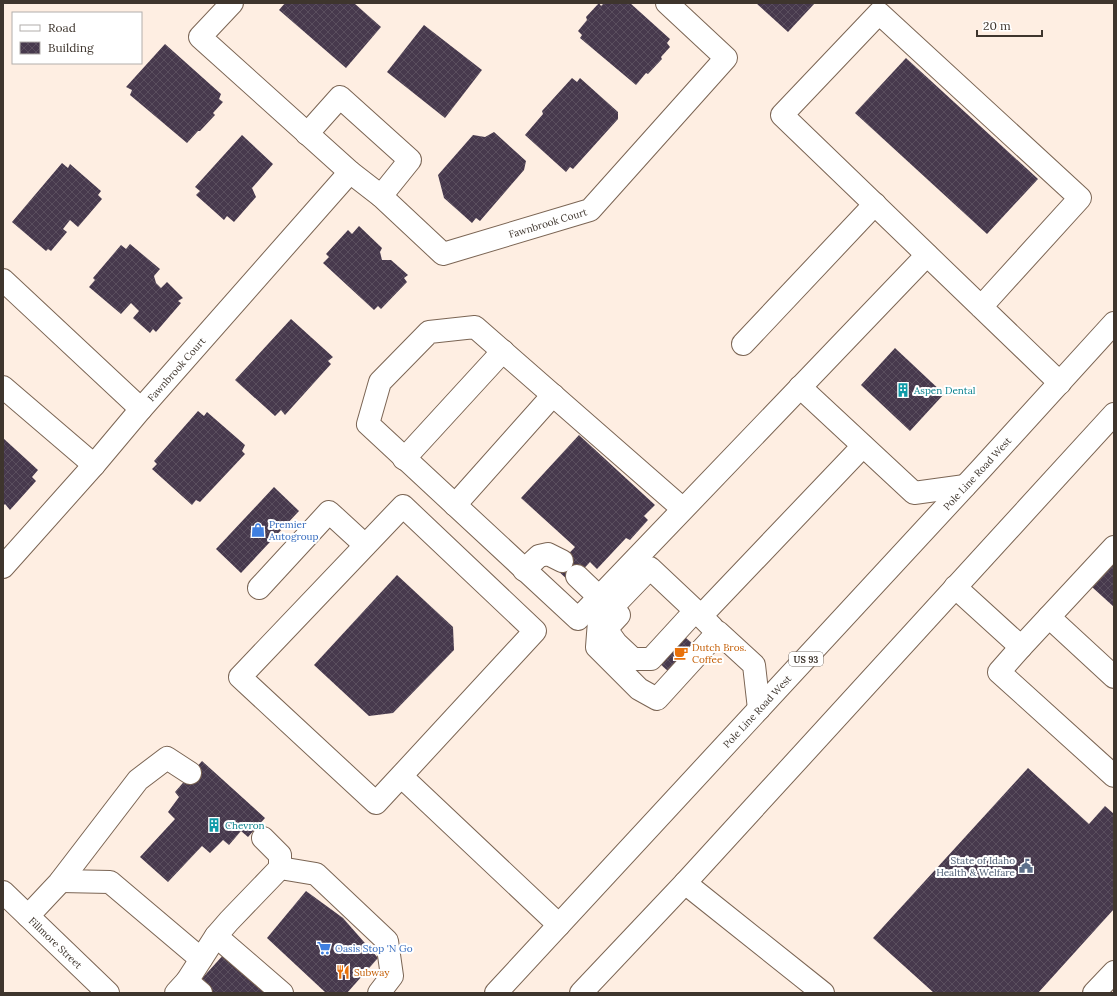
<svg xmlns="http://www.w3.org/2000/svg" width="1117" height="996" font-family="Lora,serif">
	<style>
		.building { fill: url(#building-cross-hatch) }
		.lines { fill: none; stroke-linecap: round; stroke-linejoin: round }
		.minor-casing { stroke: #7b6554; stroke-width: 24 }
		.highway-casing { stroke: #7b6554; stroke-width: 24 }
		.minor { stroke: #fff; stroke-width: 22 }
		.highway { stroke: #fff; stroke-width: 22 }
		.labels { text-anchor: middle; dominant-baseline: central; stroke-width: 4; stroke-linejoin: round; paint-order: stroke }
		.shield { fill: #fff; stroke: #78726c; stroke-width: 1 }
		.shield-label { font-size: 9px; font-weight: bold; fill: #3e352d }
		.street-label { font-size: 10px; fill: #3e352d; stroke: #fff }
		.culture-label { font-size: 10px; fill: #0d838f; stroke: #fff; text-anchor: start }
		.shop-label { font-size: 10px; fill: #366cbe; stroke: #fff; text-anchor: start }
		.food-label { font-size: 10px; fill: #c56008; stroke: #fff; text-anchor: start }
		.service-label { font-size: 10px; fill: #4e5e75; stroke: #fff; text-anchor: end }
	</style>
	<defs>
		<pattern id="building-cross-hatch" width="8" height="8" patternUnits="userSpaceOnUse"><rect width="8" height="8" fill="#47394d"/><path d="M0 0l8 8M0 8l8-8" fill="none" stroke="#5a4e5e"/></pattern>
	</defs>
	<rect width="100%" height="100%" fill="#feeee2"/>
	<g class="building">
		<path d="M285,3H354L381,27L346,68L279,10Z"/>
		<path d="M599,3L601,6L604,3H630L670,39L667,43L670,47L661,57L662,59L648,74L646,73L636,85L580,38L582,35L578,31L587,20L586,17Z"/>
		<path d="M756,3H815L788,32Z"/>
		<path d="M424,25L482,70L445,118L387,72Z"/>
		<path d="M165,44L221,94L219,99L223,102L213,113L215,115L200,131H198L187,143L130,95L132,90L126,87Z"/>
		<path d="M906,58L1038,179L987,234L855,113Z"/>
		<path d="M572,78L577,82L580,78L618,112V119L573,169L570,167L566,172L525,135L543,114L542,111Z"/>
		<path d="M494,132L526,161L524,170L480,221L476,218L472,223L444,198L438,175L473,135L485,137Z"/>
		<path d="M242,135L273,164L252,188L256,197L234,222L227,216L224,220L196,195L200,191L195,187Z"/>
		<path d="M62,163L68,168L70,164L101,191L98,195L102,199L78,227L70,220L63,229L67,232L51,251L48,249L46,251L12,222Z"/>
		<path d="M359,226L382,248L380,252L382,260H391L408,275L404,278L407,282L381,309L378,306L374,310L323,263L329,257L326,254L348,230L352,234Z"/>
		<path d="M130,244L160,269L154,276L156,283L161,288L167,282L183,298L178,301L181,303L156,332L153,329L150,333L133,318L139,311L131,303L121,314L89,287L95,280L93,278L121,245L126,249Z"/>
		<path d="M291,319L333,357L328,361L331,364L285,415L281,410L275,416L235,380Z"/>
		<path d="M895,348L944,394L910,431L861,385Z"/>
		<path d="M198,411L204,416L207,412L245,445L242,451L245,454L200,502L196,500L192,505L152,469L157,464L154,461Z"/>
		<path d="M579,435L655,505L644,516L648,520L630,540L626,538L597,569L590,562L571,583L555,568L575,547L521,498Z"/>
		<path d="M3,438L38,470L32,477L36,481L10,510L5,504L3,506Z"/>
		<path d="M274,487L299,511L241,573L216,549Z"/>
		<path d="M1114,563V607L1092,587Z"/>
		<path d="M397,575L453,627L454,650L393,713L369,716L314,665Z"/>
		<path d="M679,632L699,649L670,673L658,662Z"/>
		<path d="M202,761L265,818L248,837L241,831L229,845L223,840L210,853L202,846L168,882L140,857L175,819L168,812L179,797L175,792Z"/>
		<path d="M1028,768L1089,824L1105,806L1114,814V909L1038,993H934L873,938Z"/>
		<path d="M306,891L343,918L378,958L347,993H326L267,938Z"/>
		<path d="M225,953L269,993H206L197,984Z"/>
	</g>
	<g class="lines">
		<defs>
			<g id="minor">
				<path id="s1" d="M232,3L200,37L350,172L381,196L443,254L590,210L726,58L667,3"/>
				<path d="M307,134L340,97L410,160L381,196"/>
				<path d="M3,280L141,409"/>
				<path d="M981,307L1080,198L879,13L782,115C875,204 967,294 1060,383"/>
				<path d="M743,344L875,204"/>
				<path d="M3,387L94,465"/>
				<path d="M800,387L914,493L965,486"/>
				<path d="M404,459L503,351"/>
				<path d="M455,505L553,395"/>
				<path d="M683,509L475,327L429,332L380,382L368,424L578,619L927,255"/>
				<path id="s2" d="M3,567L94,465L141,409L350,172"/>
				<path d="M524,570L539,556L548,554L562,561"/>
				<path d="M577,576L599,597"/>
				<path d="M955,587L1021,647L1114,547"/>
				<path d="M259,588L329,512L365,545"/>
				<path d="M619,615L606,629L616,643L633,659H651L695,611"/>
				<path d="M701,616L650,568L599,621L597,647L639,689L657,699L718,632L754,665L759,709"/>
				<path d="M1049,617L1114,677"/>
				<path d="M712,627L701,616L863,446"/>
				<path d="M1021,647L999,672L1114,776"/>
				<path d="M401,776L376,803L240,677L403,506L535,631L401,776L559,925"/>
				<path d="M263,838L280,855V868"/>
				<path d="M61,881L110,882L201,959"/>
				<path d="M685,883L823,993"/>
				<path id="s3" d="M3,892L108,993"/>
				<path d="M28,916L59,883L138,780L167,758L190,773"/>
				<path d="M216,936L282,993"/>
				<path d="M187,981L216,936L229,921L280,868L316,874L387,941L392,976L379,993"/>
				<path d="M176,993L187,981L201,993"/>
				<path d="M1094,993L1114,972"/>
			</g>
			<g id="highway">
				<path id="s4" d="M496,993L981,469L1114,323"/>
				<path d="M581,993L685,883L1114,414"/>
			</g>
		</defs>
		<use href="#minor" class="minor-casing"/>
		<use href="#highway" class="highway-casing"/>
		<use href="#minor" class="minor"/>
		<use href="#highway" class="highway"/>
	</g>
	<defs>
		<symbol id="building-bare" viewBox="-9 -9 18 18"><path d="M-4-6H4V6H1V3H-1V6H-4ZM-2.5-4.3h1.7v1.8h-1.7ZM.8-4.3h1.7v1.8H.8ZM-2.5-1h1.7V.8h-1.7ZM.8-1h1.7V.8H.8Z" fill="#0f9aa8" stroke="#fff" stroke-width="2.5" paint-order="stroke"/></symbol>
		<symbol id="shop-bare" viewBox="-9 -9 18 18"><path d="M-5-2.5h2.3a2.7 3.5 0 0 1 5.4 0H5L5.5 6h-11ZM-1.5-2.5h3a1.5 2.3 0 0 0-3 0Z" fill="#3f7fe0" stroke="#fff" stroke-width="2.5" paint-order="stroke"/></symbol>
		<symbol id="cafe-bare" viewBox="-9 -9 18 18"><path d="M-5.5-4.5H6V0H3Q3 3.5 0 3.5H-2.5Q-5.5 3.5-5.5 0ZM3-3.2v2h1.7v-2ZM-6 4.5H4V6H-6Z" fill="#e8710a" stroke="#fff" stroke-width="2.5" paint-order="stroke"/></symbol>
		<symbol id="civic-bare" viewBox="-9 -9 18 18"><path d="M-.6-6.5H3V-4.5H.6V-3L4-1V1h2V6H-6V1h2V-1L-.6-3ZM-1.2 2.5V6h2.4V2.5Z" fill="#5c6f8a" stroke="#fff" stroke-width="2.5" paint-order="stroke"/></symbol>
		<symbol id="supermarket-bare" viewBox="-9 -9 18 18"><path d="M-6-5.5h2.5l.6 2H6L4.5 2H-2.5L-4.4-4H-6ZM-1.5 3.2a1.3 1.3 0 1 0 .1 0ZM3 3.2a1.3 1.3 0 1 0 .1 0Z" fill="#3f7fe0" stroke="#fff" stroke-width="2.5" paint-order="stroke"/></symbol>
		<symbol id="restaurant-bare" viewBox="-9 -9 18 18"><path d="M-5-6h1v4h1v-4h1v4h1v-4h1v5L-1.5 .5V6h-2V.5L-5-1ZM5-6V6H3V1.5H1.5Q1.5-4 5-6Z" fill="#e8710a" stroke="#fff" stroke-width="2.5" paint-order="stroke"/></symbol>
	</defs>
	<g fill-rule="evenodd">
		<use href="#building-bare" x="893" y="380" width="20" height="20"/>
		<use href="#shop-bare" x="248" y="520" width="20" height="20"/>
		<use href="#cafe-bare" x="671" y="643" width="20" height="20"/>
		<use href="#building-bare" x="204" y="815" width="20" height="20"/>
		<use href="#civic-bare" x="1016" y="856" width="20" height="20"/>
		<use href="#supermarket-bare" x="314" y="938" width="20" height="20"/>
		<use href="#restaurant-bare" x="333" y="962" width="20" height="20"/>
	</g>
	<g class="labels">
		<rect class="shield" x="789" y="652" width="34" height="14" rx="3"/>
		<g class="shield-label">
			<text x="806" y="659">US 93</text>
		</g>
		<g class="street-label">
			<text stroke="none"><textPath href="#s1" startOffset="482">Fawnbrook Court</textPath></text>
			<text stroke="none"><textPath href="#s2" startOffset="263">Fawnbrook Court</textPath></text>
			<text stroke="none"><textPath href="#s4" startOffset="708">Pole Line Road West</textPath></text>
			<text stroke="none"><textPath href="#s4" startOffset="384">Pole Line Road West</textPath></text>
			<text stroke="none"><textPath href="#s3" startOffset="73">Fillmore Street</textPath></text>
		</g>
		<g class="culture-label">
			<text x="914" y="390">Aspen Dental</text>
			<text x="225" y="825">Chevron</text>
		</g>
		<g class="shop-label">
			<text x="269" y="524">Premier<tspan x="269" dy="12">Autogroup</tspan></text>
			<text x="335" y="948">Oasis Stop 'N Go</text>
		</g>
		<g class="food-label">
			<text x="692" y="647">Dutch Bros.<tspan x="692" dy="12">Coffee</tspan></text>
			<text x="354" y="972">Subway</text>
		</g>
		<g class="service-label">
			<text x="1015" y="860">State of Idaho<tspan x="1015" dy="12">Health &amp; Welfare</tspan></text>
		</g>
	</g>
	<rect width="1117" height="996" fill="none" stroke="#3e352d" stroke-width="8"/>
	<rect x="12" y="12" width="130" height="52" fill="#ffffff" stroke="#b2aeab"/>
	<rect x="20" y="25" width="20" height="6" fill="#ffffff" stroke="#b2aeab"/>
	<text x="48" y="32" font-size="12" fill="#3e352d">Road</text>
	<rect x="20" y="42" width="20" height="12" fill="url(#building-cross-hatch)" stroke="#b2aeab"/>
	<text x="48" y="52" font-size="12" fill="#3e352d">Building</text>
	<path d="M977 30v6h65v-6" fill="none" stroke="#3e352d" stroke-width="2"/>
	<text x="983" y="30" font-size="12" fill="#3e352d" stroke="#ffffff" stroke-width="3" paint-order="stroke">20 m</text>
</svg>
